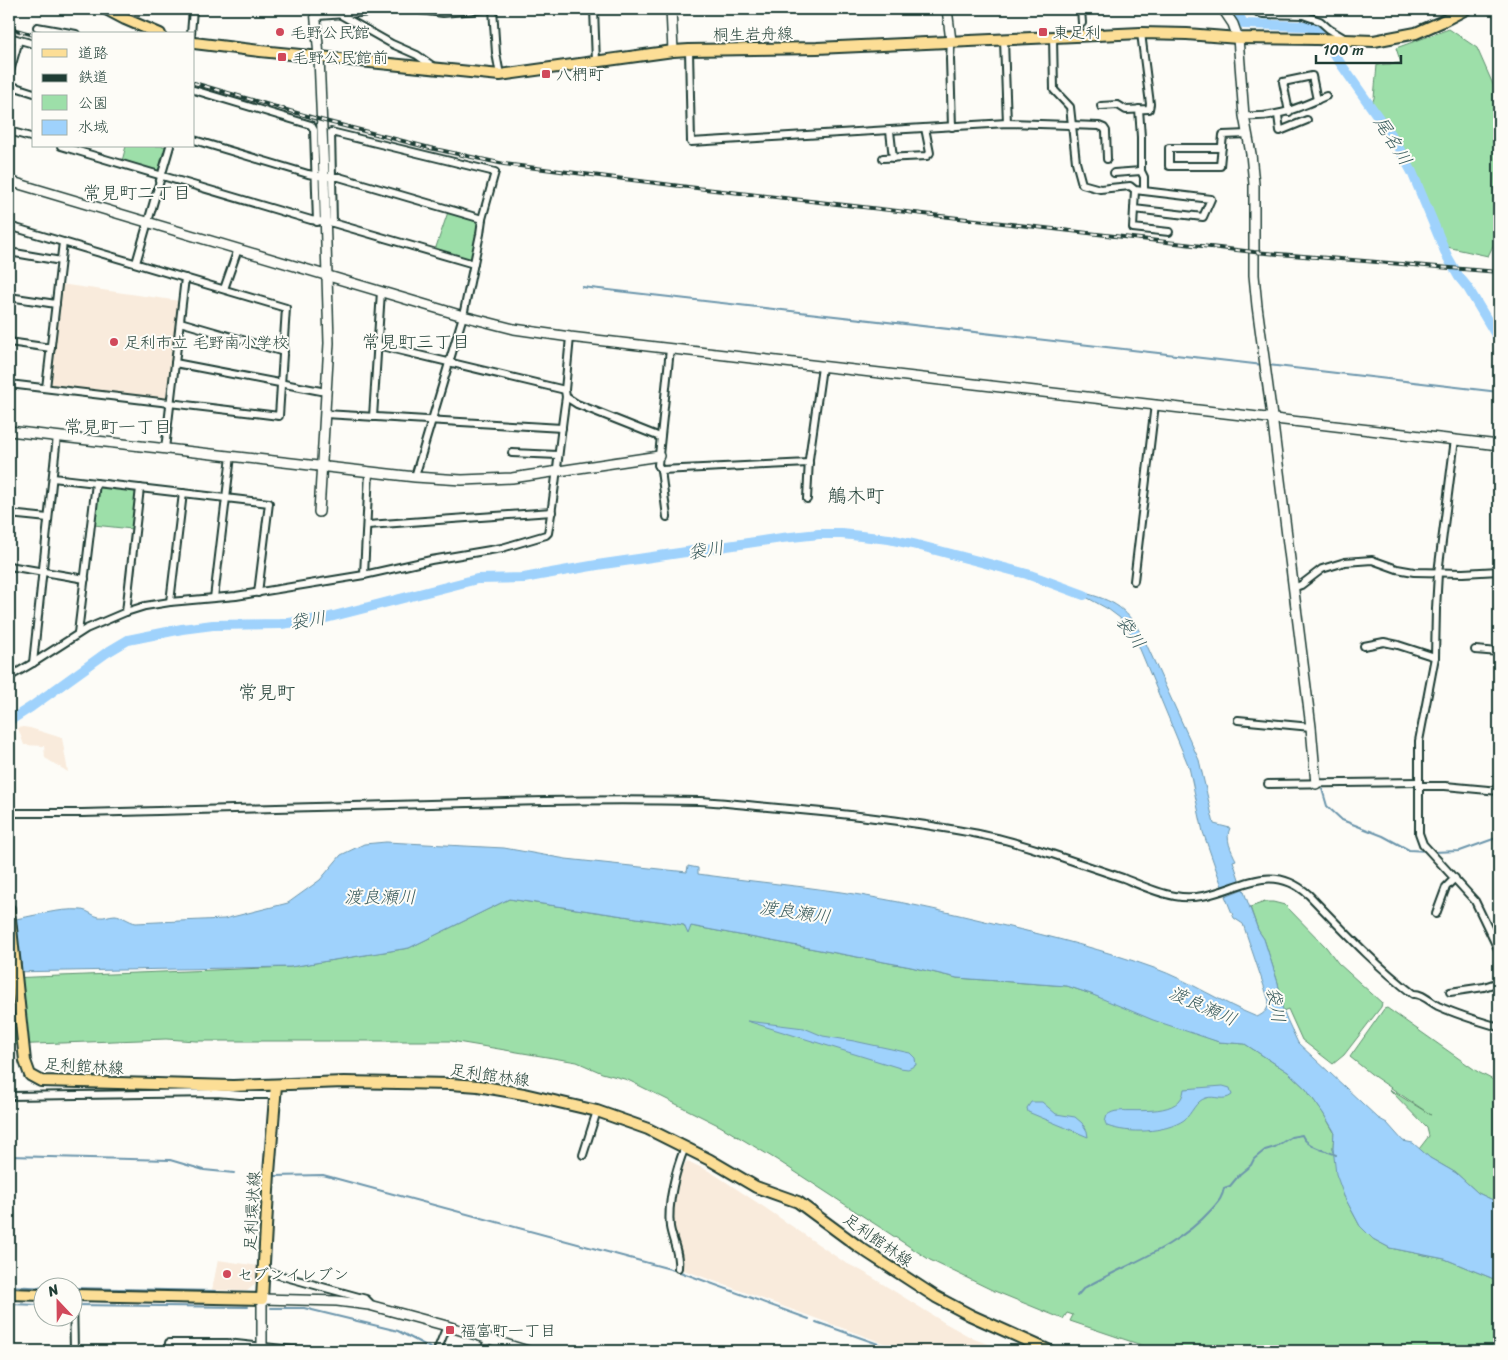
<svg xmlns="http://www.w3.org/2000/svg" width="1508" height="1360" font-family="Sriracha,'Klee One',sans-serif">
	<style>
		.built { fill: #f9ebdc }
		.green { fill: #9ddfa9; stroke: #5e8e6e }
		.water { fill: #9fd2fc; stroke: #6c96ac }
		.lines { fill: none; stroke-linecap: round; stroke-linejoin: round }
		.stream { stroke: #6c96ac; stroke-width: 2 }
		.river { stroke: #9fd2fc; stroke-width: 10 }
		.street-casing { stroke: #1f3d34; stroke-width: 10 }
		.secondary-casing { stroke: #1f3d34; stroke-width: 12 }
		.primary-casing { stroke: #1f3d34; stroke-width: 14 }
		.street { stroke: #fdfcf7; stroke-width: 6 }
		.secondary { stroke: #fdfcf7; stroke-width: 9 }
		.primary { stroke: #fcde96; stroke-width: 10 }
		.rail-casing { stroke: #1f3d34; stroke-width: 4 }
		.rail { stroke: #fdfcf7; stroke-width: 2; stroke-dasharray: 5.5; stroke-linecap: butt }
		.poi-dot { fill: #d1495b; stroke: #fdfcf7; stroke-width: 2 }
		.labels { text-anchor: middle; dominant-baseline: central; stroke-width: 4; stroke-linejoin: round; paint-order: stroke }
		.poi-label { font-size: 16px; fill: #1f3d34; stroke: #fdfcf7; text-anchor: start }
		.street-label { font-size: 16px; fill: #1f3d34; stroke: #fdfcf7 }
		.water-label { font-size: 18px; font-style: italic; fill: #395b5c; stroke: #fdfcf7 }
		.neighbourhood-label { font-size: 18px; fill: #1f3d34; stroke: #fdfcf7 }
		.quarter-label { font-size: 19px; fill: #1f3d34; stroke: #fdfcf7 }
	</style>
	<rect width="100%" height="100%" fill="#fdfcf7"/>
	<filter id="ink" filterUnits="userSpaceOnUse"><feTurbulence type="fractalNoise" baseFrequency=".02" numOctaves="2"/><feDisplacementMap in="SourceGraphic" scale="10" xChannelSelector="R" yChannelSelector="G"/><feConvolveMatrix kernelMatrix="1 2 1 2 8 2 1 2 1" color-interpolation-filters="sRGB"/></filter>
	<g filter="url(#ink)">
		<g class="built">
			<path d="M60,284L180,301L168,398L165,400L51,386L48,383Z"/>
			<path d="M23,727L30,728L62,738L68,772L45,758L44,746L24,745L18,728Z"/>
			<path d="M687,1161L711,1172L764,1207L844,1262L862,1271L945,1323L974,1339L1006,1351H905L681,1269L682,1258L674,1227V1212L679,1173Z"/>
			<path d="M218,1260L259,1266L258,1282L247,1291L212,1290Z"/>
		</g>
		<g class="green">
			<path d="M1449,29L1477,48L1499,98V119L1494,132L1499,137V234L1488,256L1447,247L1408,158L1372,104L1374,98L1377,65L1401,63L1396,48Z"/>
			<path d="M126,146H168L161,170L157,172L122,161Z"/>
			<path d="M448,212L478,221L480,225L473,258L470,260L435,250Z"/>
			<path d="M102,486L132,489L136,493L132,529L94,525L98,489Z"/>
			<path d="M509,899L684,925L688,933L691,926L911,967L957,978L1067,986L1091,994L1219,1042L1245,1044L1288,1072L1306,1089L1323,1113L1334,1132L1333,1148L1344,1196L1360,1226L1373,1239L1390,1248L1445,1259L1499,1281V1351H1159L1070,1321L1073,1315L1067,1313L1063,1319L992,1290L930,1260L777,1160L720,1126L628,1080L602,1073L577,1062L451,1041H196L166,1039L9,1045V978L290,967L409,948Z"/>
			<path d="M1265,902H1273L1285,905L1326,947L1338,963L1382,1003L1381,1007L1344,1055L1333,1064L1302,1040L1288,1009L1283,1011L1278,983L1264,939L1258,930L1250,907Z"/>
			<path d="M1387,1008L1478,1072L1499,1083V1203L1478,1193L1456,1173L1430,1158L1419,1149L1429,1136L1427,1128L1389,1089L1431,1115L1375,1077L1350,1057L1384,1009Z"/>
		</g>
		<g class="water">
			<path d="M1073,590C1112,600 1124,603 1144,639L1199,760L1214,824L1230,828C1225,839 1231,850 1236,860L1233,861L1242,888L1225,895L1203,832L1189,767L1137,642L1120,618L1108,609Z"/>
			<path d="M386,842L504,848L566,859L687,872L688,866L698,868V874C746,881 794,885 841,892C895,900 948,912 1001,925C1053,937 1104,950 1154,968C1190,981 1222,1003 1257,1017C1265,1013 1268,1010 1269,1001L1243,924L1234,918L1225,896L1243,889L1258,930L1264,939L1278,983L1283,1011L1298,1043L1378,1118L1387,1123L1403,1141L1413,1143L1430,1158L1456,1173L1478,1193L1499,1203V1281L1445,1259L1390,1248L1373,1239L1360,1226L1344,1196L1336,1174L1333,1148L1334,1131L1323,1113L1306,1089L1288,1072L1245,1044L1219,1042L1153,1020L1091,994L1067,986L957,978L911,967L691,926L688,934L684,925L509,899L409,948L290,967L9,972V920C32,917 57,908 82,910C89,911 93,916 99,917C105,918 109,915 115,915C121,915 129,922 136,923L224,919L288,903L320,880L341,855L364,844Z"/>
			<path d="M747,1021L804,1028L823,1036L854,1041L910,1053L915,1058L916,1065L908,1069L900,1068Z"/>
			<path d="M1223,1086L1230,1088L1232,1095C1223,1102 1215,1095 1206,1098C1195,1101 1192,1114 1184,1120C1165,1133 1128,1134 1107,1126L1105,1122L1107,1115C1110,1113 1114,1111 1118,1111C1137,1109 1182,1117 1184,1089Z"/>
			<path d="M1031,1102H1042L1056,1114L1075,1117L1082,1123L1087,1131L1088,1137L1028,1112L1027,1108Z"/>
		</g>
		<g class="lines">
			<g class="stream">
				<path d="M1301,20V26"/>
				<path d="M582,287L1263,365"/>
				<path d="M1268,365L1499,392"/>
				<path d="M1322,789L1327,806L1342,820L1383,836L1409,850L1428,851"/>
				<path d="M1432,852L1460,851L1499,837"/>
				<path d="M9,1156L170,1160L204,1170L234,1173"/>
				<path d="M275,1176L323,1175L674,1270"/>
				<path d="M680,1272L809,1319"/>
				<path d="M9,1286L49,1288"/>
				<path d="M72,1288L215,1291"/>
				<path d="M1077,1296L1084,1288C1127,1264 1177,1248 1211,1210C1218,1202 1222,1199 1224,1188L1230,1186L1240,1174L1251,1165L1254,1159L1260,1154L1265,1150L1275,1147L1291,1137L1302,1135C1306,1147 1326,1150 1336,1155"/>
				<path d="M9,1304L42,1305"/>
				<path d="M75,1305L248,1307"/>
				<path d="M271,1308H304L398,1331L436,1351"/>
				<path d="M816,1322L898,1351"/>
			</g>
			<g class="river">
				<path d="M1234,9L1244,24L1307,26L1317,30L1395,141L1412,172L1447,256L1459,277L1468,288L1499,340"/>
				<path d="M9,721L31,707L106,653L128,640L182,629L213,625L281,624L326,618L477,579L524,578L540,575L597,565L782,538L819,534H842L889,539L917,545L1027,574L1084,595"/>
			</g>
			<defs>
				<g id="street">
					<path d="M411,9L443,13L487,9"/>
					<path d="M493,9L496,53L500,75"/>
					<path d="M594,9L596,62"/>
					<path d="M1081,9L1082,23"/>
					<path d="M1254,9L1259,13L1263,14L1303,15L1320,21L1329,29L1344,38"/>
					<path d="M339,14L392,44L417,55L434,67"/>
					<path d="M316,16C345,14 375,12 404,9"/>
					<path d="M37,27L76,34"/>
					<path d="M191,34L193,9"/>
					<path d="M9,37L34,44"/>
					<path d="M1053,37L1054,90L1070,107L1076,162L1082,184L1100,189L1130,186L1135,190L1211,199L1203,217L1134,209L1135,190"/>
					<path d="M1004,40L1007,123"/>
					<path d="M951,41L950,59L952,127"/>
					<path d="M689,50L691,142L1007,123L1099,126L1104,128L1106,131L1107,159"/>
					<path d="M9,75L19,40"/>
					<path d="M9,85L34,93"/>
					<path d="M194,90L311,125L314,130L317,222"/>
					<path d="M1101,106L1118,105L1126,110L1149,109L1150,104L1141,33"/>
					<path d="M1139,109L1141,137V171L1144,177V191"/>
					<path d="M1289,112L1283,82L1312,76L1317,100"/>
					<path d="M1278,115L1280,131L1307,120"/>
					<path d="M1244,116C1278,118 1295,109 1326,96"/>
					<path d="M9,131L34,138"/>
					<path d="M890,131L893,158"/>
					<path d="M194,140L308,174L324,177H339L482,219"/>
					<path d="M61,146L311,220L333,223L474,264"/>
					<path d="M1222,148H1169V166H1220L1223,135L1248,134"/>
					<path d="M883,158L927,156L930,153L925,128"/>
					<path d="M1114,173L1141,171"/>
					<path d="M1134,209L1133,228L1169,232"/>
					<path d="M333,223L331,132L495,172L482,219L480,234L463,316L417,470L415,477"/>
					<path d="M9,226L286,308L279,416L9,384"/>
					<path d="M9,252L61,261"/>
					<path d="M136,263L170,146"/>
					<path d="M224,289L238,249"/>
					<path d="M9,297L56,304"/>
					<path d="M180,322L284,352"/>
					<path d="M9,342L51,348"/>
					<path d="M377,345L565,390"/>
					<path d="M175,363L326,392"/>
					<path d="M46,388L63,242"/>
					<path d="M566,397L577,404L660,437"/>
					<path d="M325,414L562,428"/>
					<path d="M373,417L381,291"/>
					<path d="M1455,439L1438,573L1436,609L1435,657L1419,741V833L1423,844L1475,901L1499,951"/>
					<path d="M165,449L185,278"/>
					<path d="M512,453L558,455"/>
					<path d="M661,470L809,463"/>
					<path d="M53,478L269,503L258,593"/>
					<path d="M807,499L809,459L822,367"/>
					<path d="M9,514L48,518"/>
					<path d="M667,517L661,470L658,465L670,349"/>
					<path d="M368,525L552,512"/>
					<path d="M9,566L85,579"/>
					<path d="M364,575L369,472"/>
					<path d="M1134,581L1155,404"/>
					<path d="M1293,588L1301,585L1322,569L1345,562L1372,560L1397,569L1414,572L1463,573L1499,571"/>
					<path d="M214,598L231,456"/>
					<path d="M170,602L183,493"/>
					<path d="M126,612L140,488"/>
					<path d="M78,633L96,483"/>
					<path d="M1364,646L1384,642L1398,645L1435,657"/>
					<path d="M1475,650L1499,652"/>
					<path d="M33,663L57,436"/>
					<path d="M9,677L33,663L86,629L126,612L145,606L170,602L236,596L364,575L431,560L502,548L546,535L548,533C556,488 559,442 566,397L565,390L570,337"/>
					<path d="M1238,720L1311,727"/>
					<path d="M1268,784L1419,782"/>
					<path d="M1419,786H1445L1499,791"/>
					<path d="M9,813H82L545,801C596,800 647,800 699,801C718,802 738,804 757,806C802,810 846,814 891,820C924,825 958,829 992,837C1012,841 1032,848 1052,854C1076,862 1100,870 1123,878C1140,885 1157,893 1175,896C1226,906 1262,853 1309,895C1342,929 1375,965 1413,994C1422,993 1430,1002 1438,1006C1458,1015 1478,1021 1499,1027"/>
					<path d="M1436,914L1446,887L1455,878"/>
					<path d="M1450,992L1484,987L1499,982"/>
					<path d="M9,1096L216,1093L240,1095H275"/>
					<path d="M583,1155L597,1111"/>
					<path d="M678,1268C680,1254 672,1240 670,1227C667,1203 676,1169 685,1147"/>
					<path d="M264,1271L366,1299L370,1303L369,1305"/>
					<path d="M73,1295L74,1351"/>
					<path d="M168,1351L169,1343H227L302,1351"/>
					<path d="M437,1351L447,1326"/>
					<path d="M484,1351L488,1339"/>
				</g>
				<g id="secondary">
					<path d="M315,9L319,57L324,177L329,343L319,512"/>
					<path d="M671,9L673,51"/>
					<path d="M947,9L951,41"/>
					<path d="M1223,9L1233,24L1238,38L1244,116L1251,154L1254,184V275L1257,306L1273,424L1311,727L1316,784"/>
					<path d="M9,181L463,316L514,329L570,337L1499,445"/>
					<path d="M9,431L415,477L462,480L512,478L659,456"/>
					<path d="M262,1351V1299L337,1301L369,1305L447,1326L528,1351"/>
				</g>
				<g id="primary">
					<path d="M106,9L125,19L160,34"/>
					<path d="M194,43L260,51L500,75L673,51L689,50L817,48L1141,33L1187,34L1238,38L1316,39L1374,41L1416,33L1441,22L1466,9"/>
					<path d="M9,909L25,1061L30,1075L41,1081L233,1086L344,1082L451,1084L478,1086L524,1094L597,1111L648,1129L710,1160L756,1187L798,1202L859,1247L936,1297L970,1315L1050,1351"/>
					<path d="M9,1294L42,1295"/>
					<path d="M72,1295L262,1299L269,1173L276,1085"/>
				</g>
			</defs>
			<use href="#street" class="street-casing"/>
			<use href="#secondary" class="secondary-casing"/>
			<use href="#primary" class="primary-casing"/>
			<use href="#street" class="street"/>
			<use href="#secondary" class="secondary"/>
			<use href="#primary" class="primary"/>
			<defs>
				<g id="rail">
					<path d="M9,28L34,35"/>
					<path d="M194,83L321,120L430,148L504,164L688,187L1254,252L1499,272"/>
				</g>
			</defs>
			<use href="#rail" class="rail-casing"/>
			<use href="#rail" class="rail"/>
		</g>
	</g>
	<g class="poi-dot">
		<circle cx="280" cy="32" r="5"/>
		<rect x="1038" y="27" width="10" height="10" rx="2.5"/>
		<rect x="277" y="52" width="10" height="10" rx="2.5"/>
		<rect x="541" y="69" width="10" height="10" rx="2.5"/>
		<circle cx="114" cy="342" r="5"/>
		<circle cx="227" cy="1274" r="5"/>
		<rect x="445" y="1325" width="10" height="10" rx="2.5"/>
	</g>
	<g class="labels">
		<g class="poi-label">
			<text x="290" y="32">毛野公民館</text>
			<text x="1053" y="32">東足利</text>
			<text x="292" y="57">毛野公民館前</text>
			<text x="556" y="74">八椚町</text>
			<text x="124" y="342">足利市立 毛野南小学校</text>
			<text x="237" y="1274">セブンイレブン</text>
			<text x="460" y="1330">福富町一丁目</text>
		</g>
		<g class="street-label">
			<text transform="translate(753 34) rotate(-1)">桐生岩舟線</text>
			<text transform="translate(84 1066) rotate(3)">足利館林線</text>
			<text transform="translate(490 1075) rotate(8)">足利館林線</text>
			<text transform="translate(252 1211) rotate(-87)">足利環状線</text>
			<text transform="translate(878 1240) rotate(35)">足利館林線</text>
		</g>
		<g class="water-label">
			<text transform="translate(1393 141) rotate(58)">尾名川</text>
			<text transform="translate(706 550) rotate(-9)">袋川</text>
			<text transform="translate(308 620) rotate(-8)">袋川</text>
			<text transform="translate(1131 632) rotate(55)">袋川</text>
			<text x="380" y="897">渡良瀬川</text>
			<text transform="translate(795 912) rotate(8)">渡良瀬川</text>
			<text transform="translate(1276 1005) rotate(80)">袋川</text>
			<text transform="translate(1203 1006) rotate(24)">渡良瀬川</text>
		</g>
		<g class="neighbourhood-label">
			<text x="137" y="193">常見町二丁目</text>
			<text x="416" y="342">常見町三丁目</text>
			<text x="118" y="427">常見町一丁目</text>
		</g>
		<g class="quarter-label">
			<text x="856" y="495">鵤木町</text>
			<text x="267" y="692">常見町</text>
		</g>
	</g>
	<rect width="1508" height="1360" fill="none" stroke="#fdfcf7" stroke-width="30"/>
	<rect x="15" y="15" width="1478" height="1330" fill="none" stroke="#1f3d34" stroke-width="2" filter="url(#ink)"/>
	<rect x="32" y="32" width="162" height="115" fill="#fdfcf7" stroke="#a4b0a9"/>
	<rect x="42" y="49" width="25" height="8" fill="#fcde96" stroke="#a4b0a9"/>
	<text x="78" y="58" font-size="15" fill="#1f3d34">道路</text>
	<rect x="42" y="74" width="25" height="8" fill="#1f3d34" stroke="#a4b0a9"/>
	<text x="78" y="82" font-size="15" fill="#1f3d34">鉄道</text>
	<rect x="42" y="95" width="25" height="15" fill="#9ddfa9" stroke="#a4b0a9"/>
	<text x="78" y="108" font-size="15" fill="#1f3d34">公園</text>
	<rect x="42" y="120" width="25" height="15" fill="#9fd2fc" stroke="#a4b0a9"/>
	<text x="78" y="132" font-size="15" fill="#1f3d34">水域</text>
	<g transform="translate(58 1302) rotate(338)"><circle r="24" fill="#fdfcf7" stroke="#a4b0a9"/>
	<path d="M0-4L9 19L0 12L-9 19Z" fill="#d1495b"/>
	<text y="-8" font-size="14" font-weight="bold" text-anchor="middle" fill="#1f3d34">N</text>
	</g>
	<path d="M1316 55v8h85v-8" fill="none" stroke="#1f3d34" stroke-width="2.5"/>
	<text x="1323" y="55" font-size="15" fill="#1f3d34" stroke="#fdfcf7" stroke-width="4" paint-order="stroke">100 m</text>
</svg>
